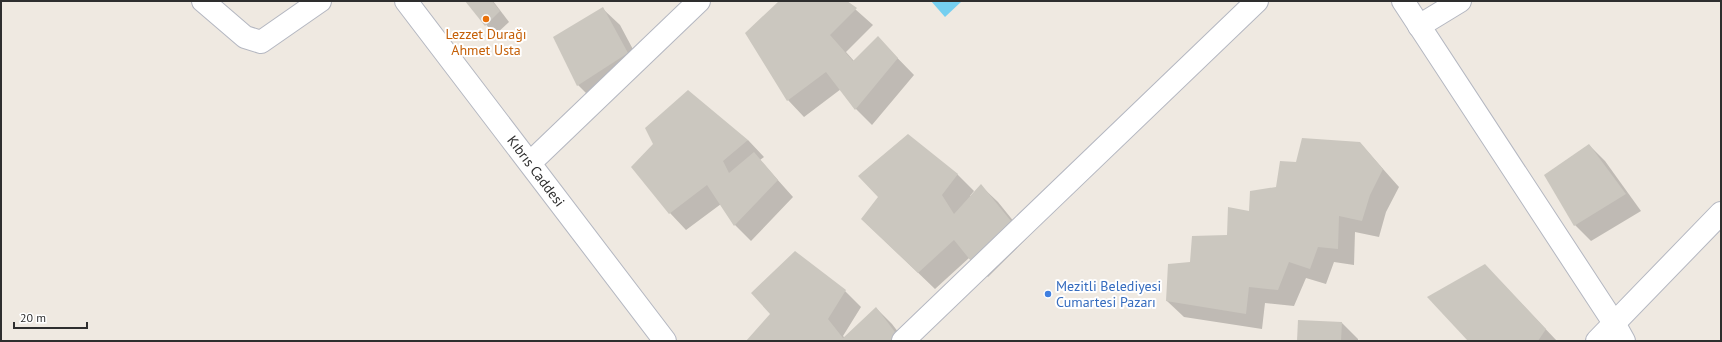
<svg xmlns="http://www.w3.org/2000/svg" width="1722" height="342" font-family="'PT Sans',sans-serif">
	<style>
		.water { fill: #75cff0 }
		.shadow { fill: #0003 }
		.building { fill: #cbc7bf }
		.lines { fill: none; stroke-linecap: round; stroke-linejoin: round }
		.minor-casing { stroke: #b4b7c1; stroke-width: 24 }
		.minor { stroke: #fff; stroke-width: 22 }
		.food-dot { fill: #e8710a; stroke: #fff; stroke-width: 1.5 }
		.shop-dot { fill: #3f7fe0; stroke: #fff; stroke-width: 1.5 }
		.labels { text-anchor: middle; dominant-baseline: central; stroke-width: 4; stroke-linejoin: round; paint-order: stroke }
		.food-label { font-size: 14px; fill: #c56008; stroke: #fff }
		.street-label { font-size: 14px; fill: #2e2e2e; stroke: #fff }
		.shop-label { font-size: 14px; fill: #366cbe; stroke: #fff; text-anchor: start }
	</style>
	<rect width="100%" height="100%" fill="#efe9e1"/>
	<path class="water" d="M931,1H962L945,17Z"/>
	<g class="shadow">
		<path d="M466,1H493L509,22L495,35Z"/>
		<path d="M781,1H846L873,25L846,52L854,61L878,38L914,75L872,125L856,109L841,89L804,117L788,100Z"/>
		<path d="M603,9L620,25L644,70L595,102L578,85L555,38Z"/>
		<path d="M748,140L764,157L760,160L793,197L751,241L735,225L721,204L686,230L670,213L632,167Z"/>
		<path d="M1360,143L1399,187L1386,212L1379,237L1355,232L1354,265L1334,262L1326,284L1306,278L1294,306L1265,303L1262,329L1184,317L1167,301L1191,263L1228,236L1250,212L1276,188L1297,163Z"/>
		<path d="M1589,145L1605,161L1641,211L1591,241L1575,225Z"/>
		<path d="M957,174L974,191L970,196L971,197L981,186L998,202L1027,238L988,277L969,258L935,289L862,219Z"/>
		<path d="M1501,282L1557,341H1469Z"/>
		<path d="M845,291L861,307L843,336L845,338L876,308L892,324L905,341H747Z"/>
		<path d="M1342,323L1358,339V341H1298Z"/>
	</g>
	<g class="building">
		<path d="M465,1H492L500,11L485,26Z"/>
		<path d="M779,1H847L857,8L830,35L853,61L878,36L898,58L855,110L826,72L787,101L745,33Z"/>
		<path d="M603,7L628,53L577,86L553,37Z"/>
		<path d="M688,90L748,140L723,161L729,173L754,152L778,180L734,226L707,185L669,214L631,167L653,144L645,128Z"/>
		<path d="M908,134L958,174L942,195L954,214L981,184L1011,221L971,261L954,240L918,273L861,219L878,197L858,176Z"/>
		<path d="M1302,138L1360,142L1383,169L1370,195L1362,221L1339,216L1338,249L1318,247L1310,269L1289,262L1278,290L1249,287L1246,314L1166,301L1168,264L1190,262L1192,236L1227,235L1228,207L1249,211L1250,191L1276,187L1280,161L1296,162Z"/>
		<path d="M1589,144L1626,194L1574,226L1544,175Z"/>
		<path d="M795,251L846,290L828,319L843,338L876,307L898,336L892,341H746L770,314L751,293Z"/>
		<path d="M1485,264L1546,329L1538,341H1468L1427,297Z"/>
		<path d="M1298,320L1342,322L1341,341H1297Z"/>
	</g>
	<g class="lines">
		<defs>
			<g id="minor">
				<path d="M203,1L245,37L261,42L320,1"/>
				<path d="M406,1L665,341"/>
				<path d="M1403,1L1614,323L1624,341"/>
				<path d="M1419,26L1460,1"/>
				<path d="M530,163L699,1"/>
				<path d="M903,341L1257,1"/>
				<path d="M1597,341L1721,213"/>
			</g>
		</defs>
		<use href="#minor" class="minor-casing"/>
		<use href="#minor" class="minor"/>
	</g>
	<circle class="food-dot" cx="486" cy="19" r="4"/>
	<circle class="shop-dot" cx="1048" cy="294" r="4"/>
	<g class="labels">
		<g class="food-label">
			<text x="486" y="34">Lezzet Durağı<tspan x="486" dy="16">Ahmet Usta</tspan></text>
		</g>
		<g class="street-label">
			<text transform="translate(536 171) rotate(53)">Kıbrıs Caddesi</text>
		</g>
		<g class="shop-label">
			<text x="1056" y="286">Mezitli Belediyesi<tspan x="1056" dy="16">Cumartesi Pazarı</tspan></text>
		</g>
	</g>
	<rect width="1722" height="342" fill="none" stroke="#2e2e2e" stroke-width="4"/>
	<path d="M14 322v6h73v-6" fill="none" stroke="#2e2e2e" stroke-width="2"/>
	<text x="20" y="322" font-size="12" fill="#2e2e2e" stroke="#ffffff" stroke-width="3" paint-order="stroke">20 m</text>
</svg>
